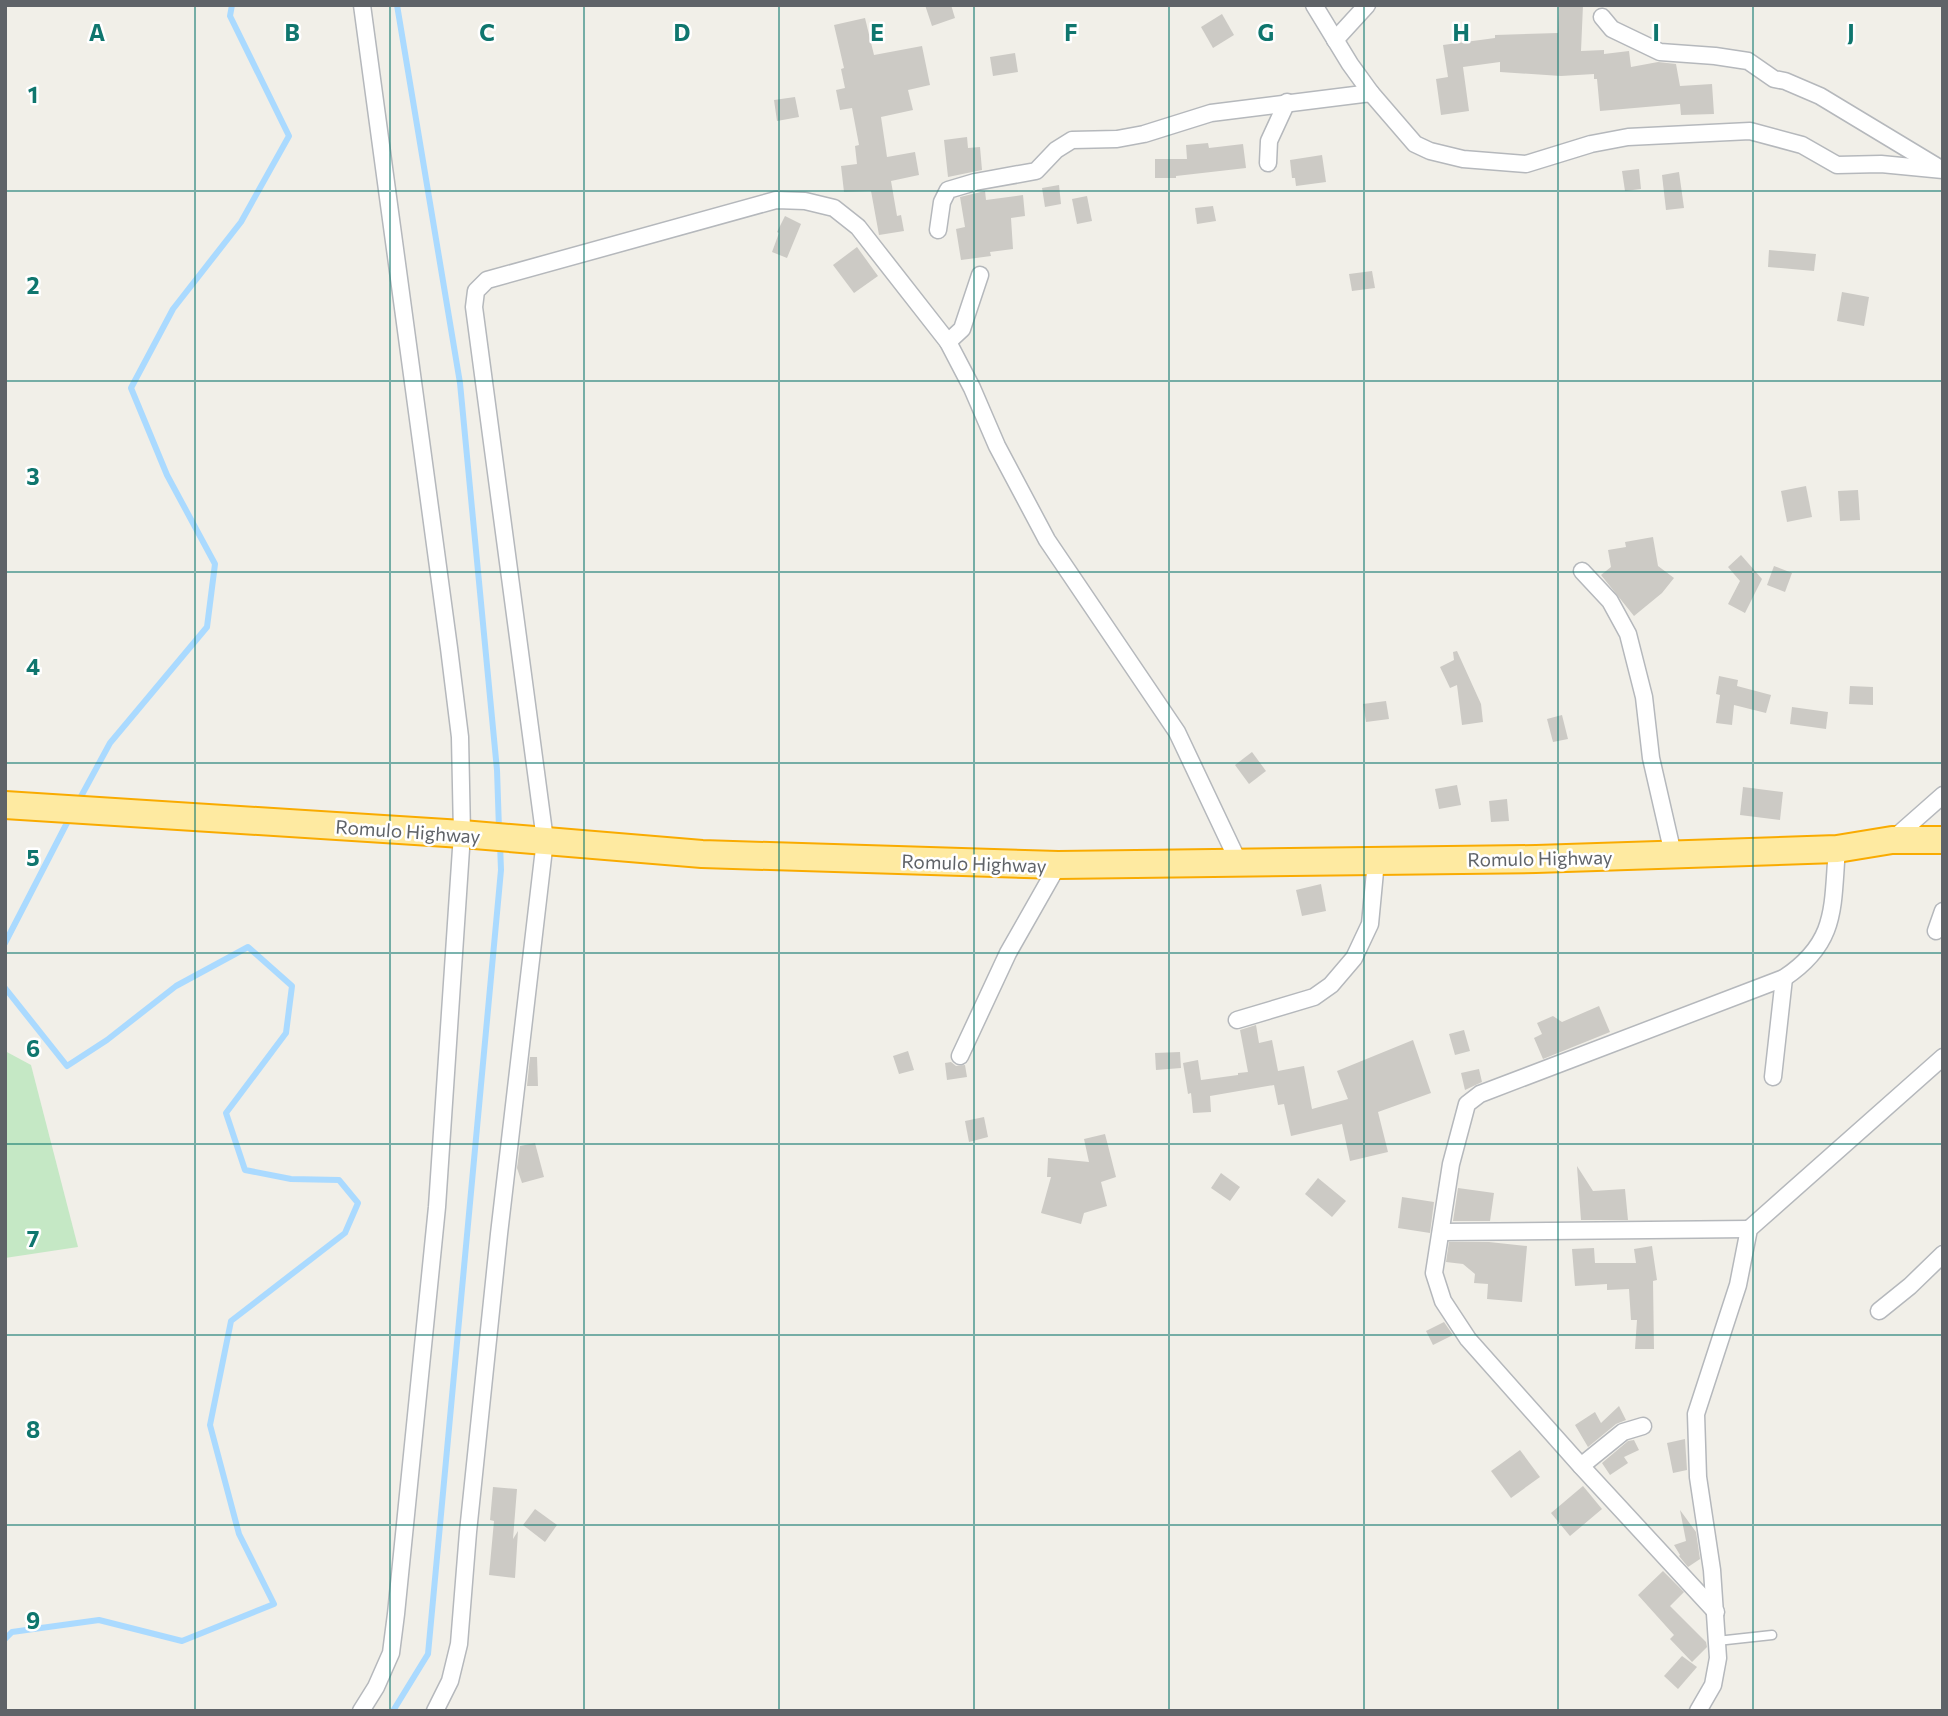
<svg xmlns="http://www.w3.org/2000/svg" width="1948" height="1716" font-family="Commissioner,sans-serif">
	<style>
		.green { fill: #c5e8c5 }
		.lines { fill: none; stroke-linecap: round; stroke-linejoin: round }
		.stream { stroke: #aadaff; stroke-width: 6 }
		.building { fill: #cccac5 }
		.service-casing { stroke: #b5b8bc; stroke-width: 11 }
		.minor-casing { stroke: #b5b8bc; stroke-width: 19 }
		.trunk-casing { stroke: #f9ab00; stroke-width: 30 }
		.service { stroke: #fff; stroke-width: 8 }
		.minor { stroke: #fff; stroke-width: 16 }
		.trunk { stroke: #feeaa1; stroke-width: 26 }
		.grid { fill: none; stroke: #0f766e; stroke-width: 2; stroke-opacity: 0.55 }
		.labels { text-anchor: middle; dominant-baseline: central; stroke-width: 5; stroke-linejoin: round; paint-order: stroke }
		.street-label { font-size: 19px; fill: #5f6368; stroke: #fff }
		.grid-label { font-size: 23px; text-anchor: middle; font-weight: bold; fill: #0f766e; stroke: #fff; stroke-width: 5; stroke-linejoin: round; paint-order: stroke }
	</style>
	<rect width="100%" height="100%" fill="#f1efe8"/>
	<path class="green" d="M5,1051L31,1065L78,1247L5,1258Z"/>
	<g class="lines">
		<g class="stream">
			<path d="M397,5L460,383L497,770L499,829"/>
			<path d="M78,802L110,743L207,627L215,564L167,475L131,388L173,309L241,222L289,136L230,16L232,5"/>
			<path d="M5,943L70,817"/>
			<path d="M5,988L67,1066L107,1040L176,986L248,947L292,986L286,1033L226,1113L245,1170L291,1179L339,1180L358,1203L345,1233L231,1321L210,1425L239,1534L274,1604L182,1641L99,1620L12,1632L5,1639"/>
			<path d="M393,1711L428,1654L501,870L500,844"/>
		</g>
	</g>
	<g class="building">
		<path d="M925,5H951L955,18L932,26Z"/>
		<path d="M1559,5H1583L1581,51L1604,50V54L1629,51L1631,67L1658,62L1676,64L1680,86L1712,84L1714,114L1681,115L1680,104L1600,111L1597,79H1594V74L1561,76L1500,72V62L1463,67L1469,111L1441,115L1436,79L1448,77L1443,45L1495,38V35L1558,33Z"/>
		<path d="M1222,14L1234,35L1213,48L1201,27Z"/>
		<path d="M865,18L874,55L922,46L930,85L908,90L913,110L881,117L887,157L915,152L919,175L891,181L897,216L901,215L904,231L879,235L871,191L844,192L841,166L857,164L855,146L859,145L852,108L840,110L836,90L845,88L841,69L844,68L834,25Z"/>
		<path d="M1015,53L1018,72L993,76L990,57Z"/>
		<path d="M795,97L799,117L777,121L774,100Z"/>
		<path d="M967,137L968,148L980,147L982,170L948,177L944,140Z"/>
		<path d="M1208,143L1209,148L1243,144L1246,168L1176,176V178H1155V159H1187L1186,145Z"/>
		<path d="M1322,155L1326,182L1296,186L1295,178H1292L1290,160Z"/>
		<path d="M1639,169L1641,189L1625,191L1622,171Z"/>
		<path d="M1679,172L1684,208L1666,210L1662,175Z"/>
		<path d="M1059,185L1061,204L1045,207L1042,188Z"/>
		<path d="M985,191L986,200L1023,195L1025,216L1011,218L1013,249L990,252L991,256L961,260L956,229L965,227L960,197Z"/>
		<path d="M1087,196L1092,221L1077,224L1072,199Z"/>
		<path d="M1213,206L1216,221L1197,224L1195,208Z"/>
		<path d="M785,216L801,224L787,258L772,252L779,233L777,232Z"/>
		<path d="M857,247L878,276L854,293L833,265Z"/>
		<path d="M1769,250L1816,254L1814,271L1768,267Z"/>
		<path d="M1372,271L1375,288L1352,291L1349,274Z"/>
		<path d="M1842,292L1869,297L1864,326L1837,321Z"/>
		<path d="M1806,486L1812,517L1787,522L1781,491Z"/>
		<path d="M1858,490L1860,520L1840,521L1838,491Z"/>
		<path d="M1653,537L1658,566L1674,578L1662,593L1634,616L1601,575L1611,567L1608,550L1626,547L1625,542Z"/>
		<path d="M1741,555L1762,579L1745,613L1728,604L1740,581L1728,567Z"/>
		<path d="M1774,566L1792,573L1785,592L1767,585Z"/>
		<path d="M1457,651L1481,704L1483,722L1462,725L1457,685L1450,688L1440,667L1454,660L1453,652Z"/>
		<path d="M1719,676L1738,680L1737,686L1771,695L1766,713L1734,705L1732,725L1716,723L1720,695L1716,694Z"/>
		<path d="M1850,686L1873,687V705L1849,704Z"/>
		<path d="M1386,701L1389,719L1366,722L1363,704Z"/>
		<path d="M1792,707L1828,712L1826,729L1790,724Z"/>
		<path d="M1562,715L1568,739L1553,742L1547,719Z"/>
		<path d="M1252,752L1266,771L1249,784L1235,765Z"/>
		<path d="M1457,785L1461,805L1439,809L1435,789Z"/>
		<path d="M1743,787L1783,792L1780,820L1740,815Z"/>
		<path d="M1507,799L1509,821L1491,822L1489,801Z"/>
		<path d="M1321,884L1326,911L1302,916L1296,890Z"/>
		<path d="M1599,1006L1610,1032L1543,1059L1534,1038L1542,1034L1537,1023L1553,1016L1562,1022Z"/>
		<path d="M1256,1025L1259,1043L1272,1040L1278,1071L1304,1066L1312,1109L1348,1099L1337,1071L1413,1040L1431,1093L1378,1112L1388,1152L1350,1161L1342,1124L1291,1136L1284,1104L1278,1105L1274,1085L1210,1096L1211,1112L1193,1113L1191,1093L1188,1094L1183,1063L1198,1060L1201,1080L1238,1075V1073L1248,1072L1240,1030Z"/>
		<path d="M1464,1030L1470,1051L1455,1055L1449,1034Z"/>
		<path d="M908,1051L914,1070L899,1074L893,1056Z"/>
		<path d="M1180,1052L1181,1068L1156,1070L1155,1053Z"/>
		<path d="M530,1057H537L538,1086H527Z"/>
		<path d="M951,1062L956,1066L965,1065L967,1077L947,1080L945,1063Z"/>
		<path d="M1479,1069L1482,1082L1465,1090L1461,1073Z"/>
		<path d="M984,1117L988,1137L969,1142L965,1121Z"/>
		<path d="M1105,1134L1116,1177L1101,1182L1107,1206L1084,1213L1081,1224L1041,1213L1051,1177H1047L1048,1158L1089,1162L1084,1139Z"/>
		<path d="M535,1143L544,1177L522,1183L517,1168L520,1146Z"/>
		<path d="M1577,1166L1593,1191L1625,1189L1628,1220H1581Z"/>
		<path d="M1221,1173L1240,1187L1230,1201L1211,1188Z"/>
		<path d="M1318,1178L1346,1201L1332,1217L1305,1194Z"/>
		<path d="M1458,1188L1494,1193L1490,1221H1453Z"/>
		<path d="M1402,1197L1434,1202L1430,1233L1398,1228Z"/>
		<path d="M1449,1242H1489L1527,1246L1522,1302L1487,1299L1488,1284L1474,1283L1475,1274L1463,1264L1446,1262Z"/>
		<path d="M1652,1246L1657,1280L1653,1281L1654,1349H1635L1637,1320H1631L1629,1289L1607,1290V1284L1575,1286L1572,1249L1594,1248L1595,1263H1636L1634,1249Z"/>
		<path d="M1444,1322L1453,1335L1433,1345L1426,1331Z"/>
		<path d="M1619,1406L1626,1420L1616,1424L1588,1447L1575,1425L1595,1412L1601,1423Z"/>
		<path d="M1685,1439L1687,1470L1673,1473L1667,1443Z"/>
		<path d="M1634,1440L1639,1450L1624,1457L1628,1463L1610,1475L1602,1463L1628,1441Z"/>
		<path d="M1520,1450L1540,1477L1511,1498L1491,1471Z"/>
		<path d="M1583,1486L1602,1509L1570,1536L1551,1513Z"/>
		<path d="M493,1487L517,1489L513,1539L518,1531L515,1578L489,1575L494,1521L490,1520Z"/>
		<path d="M535,1509L557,1525L545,1542L523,1525Z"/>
		<path d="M1680,1510L1696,1532L1700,1559L1688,1567L1679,1556L1680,1555L1674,1545L1686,1541Z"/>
		<path d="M1663,1571L1684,1592L1670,1606L1706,1642L1707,1647L1692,1662L1670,1639L1674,1635L1638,1595Z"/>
		<path d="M1682,1656L1697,1667L1678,1689L1664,1676Z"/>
	</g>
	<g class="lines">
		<defs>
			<path id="service" d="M1717,1641L1772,1635"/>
			<g id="minor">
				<path d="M1314,5L1350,64L1371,93"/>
				<path d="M1602,17L1612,29L1660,52L1715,56L1748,61L1774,79L1785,81L1820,96L1936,166"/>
				<path d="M1335,40L1367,5"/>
				<path d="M1268,163L1269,141L1287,102"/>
				<path d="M938,230L942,202L948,190L975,182L1036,171L1056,150L1072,140L1117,139L1144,134L1211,113L1371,93L1415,144L1430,151L1463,159L1526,164L1591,144L1628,137L1750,131L1802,145L1837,165L1881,164L1943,170"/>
				<path d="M980,275L962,329L948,342L972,388L997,446L1047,540L1177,732L1239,863"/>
				<path d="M1582,571L1610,601L1628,634L1644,697L1651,758L1673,854"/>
				<path d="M1892,840L1943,795"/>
				<path d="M1936,931L1943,911"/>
				<path d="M1237,1020L1314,997L1331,985L1354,958L1370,924L1376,861"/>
				<path d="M960,1056L1008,953L1058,865"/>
				<path d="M1773,1077L1784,978"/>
				<path d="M1442,1232L1749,1229"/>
				<path d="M1879,1311L1910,1286L1943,1254"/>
				<path d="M1581,1466L1623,1432L1643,1426"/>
				<path d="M1716,1612L1581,1466L1468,1339L1443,1301L1434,1273L1451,1164L1467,1104L1480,1094L1784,978C1838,942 1832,907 1837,849"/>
				<path d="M361,1711L376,1687L391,1653L396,1614L437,1207L462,834L460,737L449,648L362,5"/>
				<path d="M435,1711L450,1681L459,1644L468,1532L499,1234L545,840L474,307L476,291L487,280L776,200L805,201L834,208L858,227L948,342"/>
				<path d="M1698,1711L1713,1685L1718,1658L1712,1570L1698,1477L1696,1414L1738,1285L1749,1229L1943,1057"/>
			</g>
			<path id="trunk" d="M5,805L462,834L702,854L1058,865L1536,859L1837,849L1892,840H1943"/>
		</defs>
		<use href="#service" class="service-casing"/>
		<use href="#minor" class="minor-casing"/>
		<use href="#trunk" class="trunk-casing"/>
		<use href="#service" class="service"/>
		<use href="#minor" class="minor"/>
		<use href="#trunk" class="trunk"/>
	</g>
	<path class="grid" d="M195,5V1711M390,5V1711M584,5V1711M779,5V1711M974,5V1711M1169,5V1711M1364,5V1711M1558,5V1711M1753,5V1711M5,191H1943M5,381H1943M5,572H1943M5,763H1943M5,953H1943M5,1144H1943M5,1335H1943M5,1525H1943"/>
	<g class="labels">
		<g class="street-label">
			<text transform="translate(408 831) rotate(4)">Romulo Highway</text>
			<text transform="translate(1540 858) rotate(-1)">Romulo Highway</text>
			<text transform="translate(974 863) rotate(2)">Romulo Highway</text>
		</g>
	</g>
	<g class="grid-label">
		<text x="97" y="41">A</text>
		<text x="292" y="41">B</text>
		<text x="487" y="41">C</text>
		<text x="682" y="41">D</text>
		<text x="877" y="41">E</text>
		<text x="1071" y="41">F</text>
		<text x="1266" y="41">G</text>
		<text x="1461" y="41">H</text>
		<text x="1656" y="41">I</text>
		<text x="1851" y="41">J</text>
		<text x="33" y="103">1</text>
		<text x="33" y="294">2</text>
		<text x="33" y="485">3</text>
		<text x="33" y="675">4</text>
		<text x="33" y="866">5</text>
		<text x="33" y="1057">6</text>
		<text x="33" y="1247">7</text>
		<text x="33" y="1438">8</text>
		<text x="33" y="1629">9</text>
	</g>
	<rect width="1948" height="1716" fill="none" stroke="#5f6368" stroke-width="14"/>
</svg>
